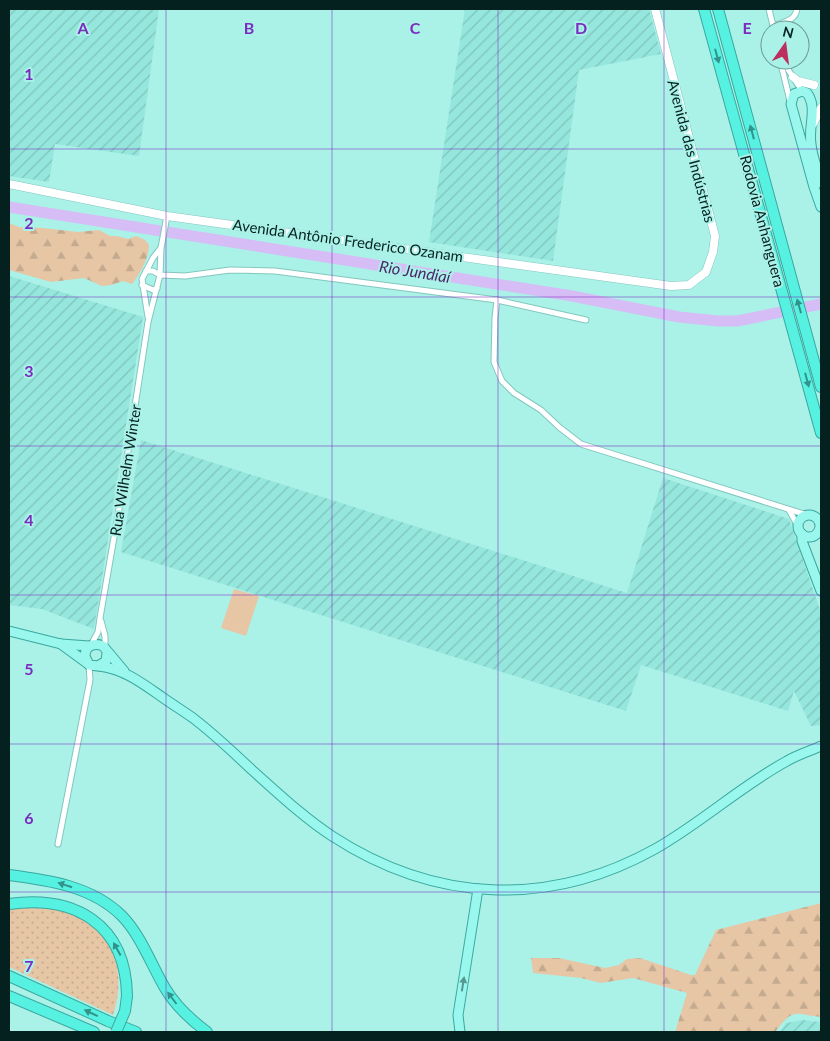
<svg xmlns="http://www.w3.org/2000/svg" width="830" height="1041" font-family="Lato,sans-serif">
	<style>
		.industrial { fill: url(#industrial-furrows) }
		.grass { fill: url(#grass-dots) }
		.forest { fill: url(#forest-firs) }
		.pitch { fill: #e7c6a6 }
		.lines { fill: none; stroke-linecap: round; stroke-linejoin: round }
		.river { stroke: #d7bdf5; stroke-width: 11 }
		.street-casing { stroke: #82c7bf; stroke-width: 7 }
		.secondary-casing { stroke: #82c7bf; stroke-width: 9 }
		.primary-casing { stroke: #3aa89e; stroke-width: 11 }
		.highway-casing { stroke: #3aa89e; stroke-width: 12 }
		.street { stroke: #fff; stroke-width: 5 }
		.secondary { stroke: #fff; stroke-width: 8 }
		.primary { stroke: #9af7ee; stroke-width: 9 }
		.highway { stroke: #57f1e2; stroke-width: 10 }
		.highway-bridge-casing { stroke: #3aa89e; stroke-width: 12; stroke-linecap: butt }
		.highway-bridge { stroke: #57f1e2; stroke-width: 10 }
		.oneway { fill: #32938a }
		.oneway2 { fill: #569791 }
		.grid { fill: none; stroke: #7b2cbf; stroke-width: 1; stroke-opacity: 0.55 }
		.labels { text-anchor: middle; dominant-baseline: central; stroke-width: 4; stroke-linejoin: round; paint-order: stroke }
		.street-label { font-size: 15px; fill: #04211f; stroke: #aaf1e8 }
		.water-label { font-size: 16px; font-style: italic; fill: #4b2869; stroke: #aaf1e8 }
		.grid-label { font-size: 16px; text-anchor: middle; font-weight: bold; fill: #7b2cbf; stroke: #aaf1e8; stroke-width: 4; stroke-linejoin: round; paint-order: stroke }
	</style>
	<defs>
		<pattern id="industrial-furrows" width="10" height="10" patternUnits="userSpaceOnUse" patternTransform="scale(1.25)"><rect width="10" height="10" fill="#95e6dc"/><path d="M-1 1l2-2M0 10L10 0M9 11l2-2" fill="none" stroke="#7fc5bc"/></pattern>
		<pattern id="grass-dots" width="8" height="8" patternUnits="userSpaceOnUse" patternTransform="scale(1.25)"><rect width="8" height="8" fill="#e7c6a6"/><path d="M2 2h.1M6 6h.1" fill="none" stroke="#c4aa8e" stroke-width="1.8" stroke-linecap="round"/></pattern>
		<pattern id="forest-firs" width="22" height="20" patternUnits="userSpaceOnUse" patternTransform="scale(1.25)"><rect width="22" height="20" fill="#e7c6a6"/><path d="M5 1l3.5 6h-7zM16 11l3.5 6h-7z" fill="#c4aa8e"/></pattern>
	</defs>
	<rect width="100%" height="100%" fill="#aaf1e8"/>
	<g class="industrial">
		<path d="M9,9H159L139,156L55,144L49,182L9,176Z"/>
		<path d="M465,9H649L661,54L579,70L553,261L429,242Z"/>
		<path d="M9,276L143,317L94,629L42,609L9,605Z"/>
		<path d="M141,440L627,593L663,478L789,519L821,613V725L811,726L794,691L788,711L641,665L626,711L121,552Z"/>
		<path d="M803,1020L819,1022L821,1025V1032H780L786,1023Z"/>
	</g>
	<path class="grass" d="M38,903C49,906 82,914 89,920C118,943 125,981 113,1015L9,967V905Z"/>
	<g class="forest">
		<path d="M9,223L19,227L43,228L78,232L99,230L110,236H117L128,239L136,236L145,240L149,245C149,258 140,274 132,284L123,281L111,285L102,286L84,278L51,282L9,270Z"/>
		<path d="M821,903V1017C794,1015 795,1006 775,1032H675L687,993L633,978L601,983L581,978L533,973L531,958H559L605,968L619,965L627,959L640,958L691,975H695L716,930Z"/>
	</g>
	<path class="pitch" d="M234,589L259,596L246,636L221,628Z"/>
	<g class="lines">
		<path class="river" d="M9,207L572,296L679,317L718,321H737L821,304"/>
		<defs>
			<g id="street">
				<path d="M769,9L774,30"/>
				<path d="M773,26C784,22 795,21 797,9"/>
				<path d="M780,60L790,101"/>
				<path d="M782,60L802,91"/>
				<path d="M146,271H153L160,275L185,276L230,270L275,271L497,300L586,320"/>
				<path d="M142,285L153,290L157,288"/>
				<path d="M497,300L495,318L494,362L502,381L514,393L541,410L559,427L581,444L807,515"/>
				<path d="M148,317L142,279L153,258L160,249"/>
				<path d="M789,510L798,526"/>
				<path d="M101,621L105,636V647"/>
				<path d="M91,645L98,632L100,618L120,503L148,322L160,275L161,248L167,216"/>
				<path d="M58,844L90,680L89,665"/>
			</g>
			<g id="secondary">
				<path d="M793,77L798,81L814,85"/>
				<path d="M813,124L821,108"/>
				<path d="M9,184L167,216L671,286L689,285L706,272L713,252L715,236L655,9"/>
			</g>
			<g id="primary">
				<path d="M821,183C818,170 812,157 811,144C808,126 818,108 807,93L802,91L794,94L791,104L814,187L821,207"/>
				<circle cx="809" cy="526" r="11"/>
				<path d="M802,534V541L821,591"/>
				<path d="M9,631L61,644L89,646"/>
				<path d="M61,644L87,663"/>
				<path d="M107,653L106,661L98,666L89,665L85,656C85,646 94,642 103,646L124,671"/>
				<path d="M99,666C124,669 142,683 162,697C172,704 183,711 193,718C214,734 233,752 252,770C278,793 303,817 332,836C435,903 549,908 655,849C701,823 741,786 787,761C797,755 810,751 821,746"/>
				<path d="M460,1032L458,1015L478,889"/>
			</g>
			<g id="highway">
				<path d="M704,9L821,433"/>
				<path d="M718,9L821,387"/>
				<path d="M9,875C48,880 92,886 122,916C140,934 152,966 165,988C175,1005 191,1020 207,1032"/>
				<path d="M9,904C75,895 126,924 127,996"/>
				<path d="M9,976L108,1021L136,1032"/>
				<path d="M9,996L94,1032"/>
			</g>
		</defs>
		<use href="#street" class="street-casing"/>
		<use href="#secondary" class="secondary-casing"/>
		<use href="#primary" class="primary-casing"/>
		<use href="#highway" class="highway-casing"/>
		<use href="#street" class="street"/>
		<use href="#secondary" class="secondary"/>
		<use href="#primary" class="primary"/>
		<use href="#highway" class="highway"/>
		<defs>
			<path id="highway-bridge" d="M116,1032L125,1011L127,996"/>
		</defs>
		<use href="#highway-bridge" class="highway-bridge-casing"/>
		<use href="#highway-bridge" class="highway-bridge"/>
	</g>
	<defs><path id="oneway-solid" d="M-6-.8H1V-3.2L6.5 0L1 3.2V.8H-6Z" transform="scale(1.25)"/></defs>
	<g class="oneway">
		<use href="#oneway-solid" transform="translate(717 56) rotate(75)"/>
		<use href="#oneway-solid" transform="translate(752 132) rotate(-105)"/>
		<use href="#oneway-solid" transform="translate(799 306) rotate(-106)"/>
		<use href="#oneway-solid" transform="translate(807 380) rotate(75)"/>
		<use href="#oneway-solid" transform="translate(65 885) rotate(-163)"/>
		<use href="#oneway-solid" transform="translate(117 949) rotate(-119)"/>
		<use href="#oneway-solid" transform="translate(172 998) rotate(-127)"/>
		<use href="#oneway-solid" transform="translate(91 1013) rotate(-155)"/>
	</g>
	<use class="oneway2" href="#oneway-solid" transform="translate(463 984) rotate(-81)"/>
	<path class="grid" d="M166,9V1032M332,9V1032M498,9V1032M664,9V1032M9,149H821M9,297H821M9,446H821M9,595H821M9,744H821M9,892H821"/>
	<g class="labels">
		<g class="street-label">
			<text transform="translate(692 151) rotate(75)">Avenida das Indústrias</text>
			<text transform="translate(763 221) rotate(75)">Rodovia Anhanguera</text>
			<text transform="translate(348 240) rotate(8)">Avenida Antônio Frederico Ozanam</text>
			<text transform="translate(125 470) rotate(-81)">Rua Wilhelm Winter</text>
		</g>
		<g class="water-label">
			<text transform="translate(415 271) rotate(9)">Rio Jundiaí</text>
		</g>
	</g>
	<g class="grid-label">
		<text x="83" y="34">A</text>
		<text x="249" y="34">B</text>
		<text x="415" y="34">C</text>
		<text x="581" y="34">D</text>
		<text x="747" y="34">E</text>
		<text x="29" y="80">1</text>
		<text x="29" y="229">2</text>
		<text x="29" y="377">3</text>
		<text x="29" y="526">4</text>
		<text x="29" y="675">5</text>
		<text x="29" y="824">6</text>
		<text x="29" y="972">7</text>
	</g>
	<rect width="830" height="1041" fill="none" stroke="#04211f" stroke-width="20"/>
	<g transform="translate(785 45) rotate(14)"><circle r="24" fill="#aaf1e8" stroke="#689e98"/>
	<path d="M0-4L9 19L0 12L-9 19Z" fill="#bd2f5e"/>
	<text y="-8" font-size="14" font-weight="bold" text-anchor="middle" fill="#04211f">N</text>
	</g>
</svg>
